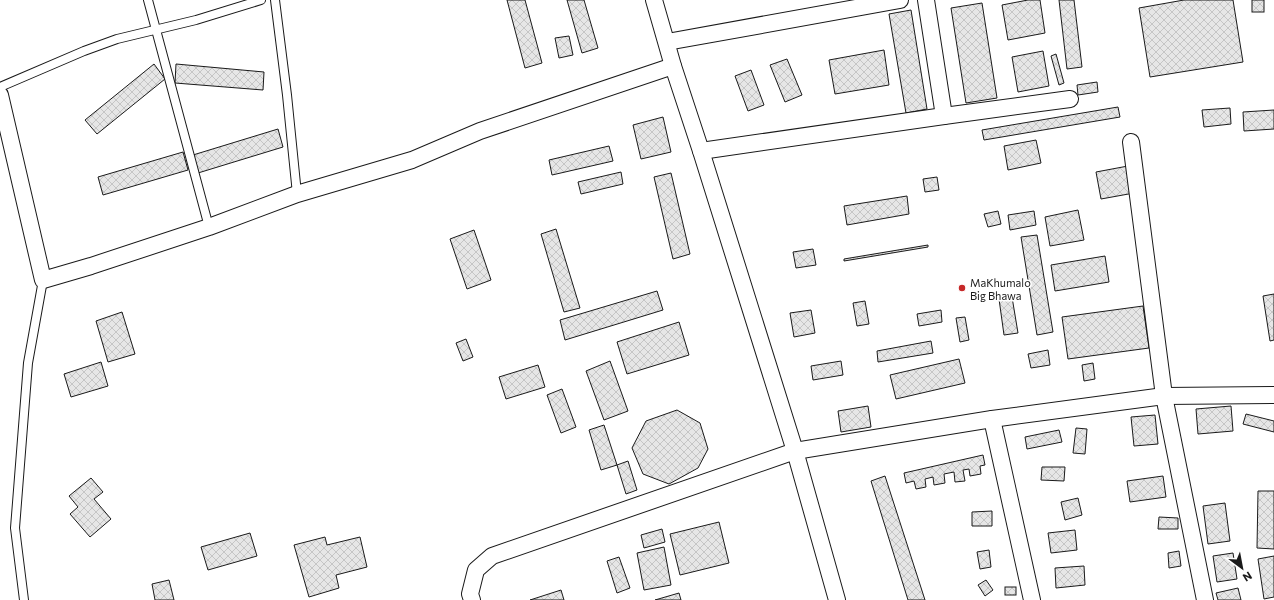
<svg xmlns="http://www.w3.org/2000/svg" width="1274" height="600" font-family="Commissioner,sans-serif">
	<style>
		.building { fill: url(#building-cross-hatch); stroke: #1a1a1a }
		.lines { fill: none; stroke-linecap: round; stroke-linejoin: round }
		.lane-casing { stroke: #1a1a1a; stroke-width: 10 }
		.street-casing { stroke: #1a1a1a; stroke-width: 18 }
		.lane { stroke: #fff; stroke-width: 8 }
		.street { stroke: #fff; stroke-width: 16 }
		.poi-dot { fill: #c62828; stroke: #fff; stroke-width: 1.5 }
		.labels { text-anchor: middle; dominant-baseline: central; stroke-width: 3; stroke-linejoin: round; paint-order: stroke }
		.poi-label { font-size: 11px; fill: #1a1a1a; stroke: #fff; text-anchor: start }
	</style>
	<defs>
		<pattern id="building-cross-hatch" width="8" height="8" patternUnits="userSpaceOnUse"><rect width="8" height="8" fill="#e6e6e6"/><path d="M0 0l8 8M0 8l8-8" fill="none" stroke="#c5c5c5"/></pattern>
	</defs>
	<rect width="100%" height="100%" fill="#fff"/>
	<g class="building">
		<path d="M507,0H525L542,63L525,68Z"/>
		<path d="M567,0H584L598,48L582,53Z"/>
		<path d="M1028,0H1040L1045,33L1008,40L1002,5Z"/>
		<path d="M1059,0H1074L1082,67L1067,69Z"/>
		<path d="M1184,0H1233L1243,62L1150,77L1139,8Z"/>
		<rect x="1252" y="0" width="12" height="12"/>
		<path d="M982,3L997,98L966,103L951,8Z"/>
		<path d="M911,10L927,109L906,113L889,14Z"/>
		<path d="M569,36L573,55L559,58L555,38Z"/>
		<path d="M884,50L889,85L835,94L829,60Z"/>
		<path d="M1043,51L1049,86L1018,92L1012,57Z"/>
		<path d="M1056,54L1064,83L1059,85L1051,56Z"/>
		<path d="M787,59L802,95L785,102L770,65Z"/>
		<path d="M154,64L165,79L97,134L85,120Z"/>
		<path d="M176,64L264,72L263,90L175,83Z"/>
		<path d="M751,70L764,105L748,111L735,76Z"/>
		<path d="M1097,82L1098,92L1078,95L1077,85Z"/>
		<path d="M1118,107L1120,117L984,140L982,130Z"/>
		<path d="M1230,108L1231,124L1204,127L1202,110Z"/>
		<path d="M1274,110V129L1244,131L1243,112Z"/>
		<path d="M663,117L671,152L641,159L633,125Z"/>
		<path d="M278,129L283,147L198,173L193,155Z"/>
		<path d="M1036,140L1041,163L1008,170L1004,146Z"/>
		<path d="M609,146L613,161L552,175L549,160Z"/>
		<path d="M183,152L188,170L103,195L98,177Z"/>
		<path d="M1128,166L1134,193L1101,199L1096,172Z"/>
		<path d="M621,172L623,184L581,194L578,182Z"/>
		<path d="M671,173L690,254L673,259L654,177Z"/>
		<path d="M937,177L939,190L925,192L923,179Z"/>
		<path d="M907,196L909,214L847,225L844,206Z"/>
		<path d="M1078,210L1084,240L1050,246L1045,217Z"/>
		<path d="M998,211L1001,224L988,227L984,214Z"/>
		<path d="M1034,211L1036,225L1010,230L1008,215Z"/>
		<path d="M556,229L580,308L564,312L541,234Z"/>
		<path d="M474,230L491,280L467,289L450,239Z"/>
		<path d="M1037,235L1053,332L1037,335L1021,237Z"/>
		<path d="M928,245V247L844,261V259Z"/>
		<path d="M813,249L816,265L796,268L793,252Z"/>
		<path d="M1105,256L1109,282L1055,291L1051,265Z"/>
		<path d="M657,291L663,310L565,340L560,320Z"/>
		<path d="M1274,294V340L1270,341L1263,296Z"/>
		<path d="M1012,297L1018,333L1004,335L999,299Z"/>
		<path d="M865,301L869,324L857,326L853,303Z"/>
		<path d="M1143,306L1149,348L1068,359L1062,317Z"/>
		<path d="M811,310L815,333L794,337L790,313Z"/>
		<path d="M941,310L942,322L919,326L917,314Z"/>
		<path d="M122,312L135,354L108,362L96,321Z"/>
		<path d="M965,317L969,340L960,342L956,318Z"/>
		<path d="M679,322L689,355L627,374L617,342Z"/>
		<path d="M466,339L473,357L463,361L456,343Z"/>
		<path d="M931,341L933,353L878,362L877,351Z"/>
		<path d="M1048,350L1050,365L1031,368L1028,354Z"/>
		<path d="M959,359L965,383L896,399L890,375Z"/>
		<path d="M610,361L628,411L604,420L586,371Z"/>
		<path d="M841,361L843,375L813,380L811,366Z"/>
		<path d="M101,362L108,386L71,397L64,374Z"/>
		<path d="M1093,363L1095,379L1084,381L1082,365Z"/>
		<path d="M538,365L545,387L506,399L499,377Z"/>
		<path d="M562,389L576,427L561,433L547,395Z"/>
		<path d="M868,406L871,427L841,432L838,411Z"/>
		<path d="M1231,406L1233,431L1198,434L1196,409Z"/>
		<path d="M677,410L700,423L708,449L698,468L669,484L643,474L632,448L646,421Z"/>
		<path d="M1246,414L1274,421V432L1243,424Z"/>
		<path d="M1155,415L1158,444L1134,446L1131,417Z"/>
		<path d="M604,425L617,465L601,470L589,430Z"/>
		<path d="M1076,428L1087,429L1085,454L1073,453Z"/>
		<path d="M1059,430L1062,442L1027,449L1025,437Z"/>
		<path d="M983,455L985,465L980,466L981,474L970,476L969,469L963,470L965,481L955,482L954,472L944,474L945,483L934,485L933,477L925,479L926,487L916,489L914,481L906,483L904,473Z"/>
		<path d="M628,461L637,490L626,494L617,465Z"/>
		<path d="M1042,467H1065L1064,481L1041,480Z"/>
		<path d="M885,476L925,600H908L871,481Z"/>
		<path d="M1163,476L1166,497L1130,502L1127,481Z"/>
		<path d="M91,478L103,492L94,499L111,519L90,537L70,514L78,507L69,496Z"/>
		<path d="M1258,491H1274V549L1257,548Z"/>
		<path d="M1078,498L1082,515L1065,520L1061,502Z"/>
		<path d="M1225,503L1230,541L1208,544L1203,506Z"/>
		<path d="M992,511V526H972V512Z"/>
		<path d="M1159,517L1178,518V529H1158Z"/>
		<path d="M719,522L729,563L680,575L670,534Z"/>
		<path d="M662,529L665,542L644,548L641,535Z"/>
		<path d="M1075,530L1077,550L1051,553L1048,533Z"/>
		<path d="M250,533L257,556L208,570L201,547Z"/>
		<path d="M325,537L327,545L360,537L367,567L336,575L339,588L309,597L294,545Z"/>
		<path d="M664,547L671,585L644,590L637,553Z"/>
		<path d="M989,550L991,567L980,569L977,552Z"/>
		<path d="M1179,551L1181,566L1169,568L1168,553Z"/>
		<path d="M1233,553L1237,579L1217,582L1213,556Z"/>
		<path d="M1274,556V597L1264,599L1258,559Z"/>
		<path d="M619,557L630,588L617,593L607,561Z"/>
		<path d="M1084,566L1085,585L1056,588L1055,568Z"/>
		<path d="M169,580L174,600H155L152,584Z"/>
		<path d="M986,580L993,590L985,596L978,585Z"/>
		<rect x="1005" y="587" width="11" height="8"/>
		<path d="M1238,588L1241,600H1218L1216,593Z"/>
		<path d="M561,590L564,600H530Z"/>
		<path d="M679,593L681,600H655Z"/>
	</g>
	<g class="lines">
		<defs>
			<g id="lane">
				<path d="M148,0L209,227"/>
				<path d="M275,0L287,95L297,194"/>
				<path d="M0,87L84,51L117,39L196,20L261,0"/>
				<path d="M24,600L15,528L28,363L43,280"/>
			</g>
			<g id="street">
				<path d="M654,0L673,66L701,151L795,451L837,600"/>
				<path d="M926,0L944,116"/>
				<path d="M667,42L900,0"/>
				<path d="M0,95L43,280L91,266L209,227L297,194L412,160L480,131L673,66"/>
				<path d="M1131,142L1164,396L1205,600"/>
				<path d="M701,151L944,116L1070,99"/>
				<path d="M992,419L1032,600"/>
				<path d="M472,600L470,594L476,570L492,556L795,451L992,419L1164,396L1274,395"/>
			</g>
		</defs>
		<use href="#lane" class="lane-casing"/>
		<use href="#street" class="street-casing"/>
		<use href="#lane" class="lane"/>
		<use href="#street" class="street"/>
	</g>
	<circle class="poi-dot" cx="962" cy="288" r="4"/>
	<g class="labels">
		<g class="poi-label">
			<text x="970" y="282">MaKhumalo<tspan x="970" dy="13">Big Bhawa</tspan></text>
		</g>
	</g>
	<g transform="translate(1242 568) rotate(148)" stroke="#ffffff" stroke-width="3" paint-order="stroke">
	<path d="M0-3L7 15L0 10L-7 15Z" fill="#1a1a1a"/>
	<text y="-6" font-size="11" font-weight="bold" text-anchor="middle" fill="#1a1a1a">N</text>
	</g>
</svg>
